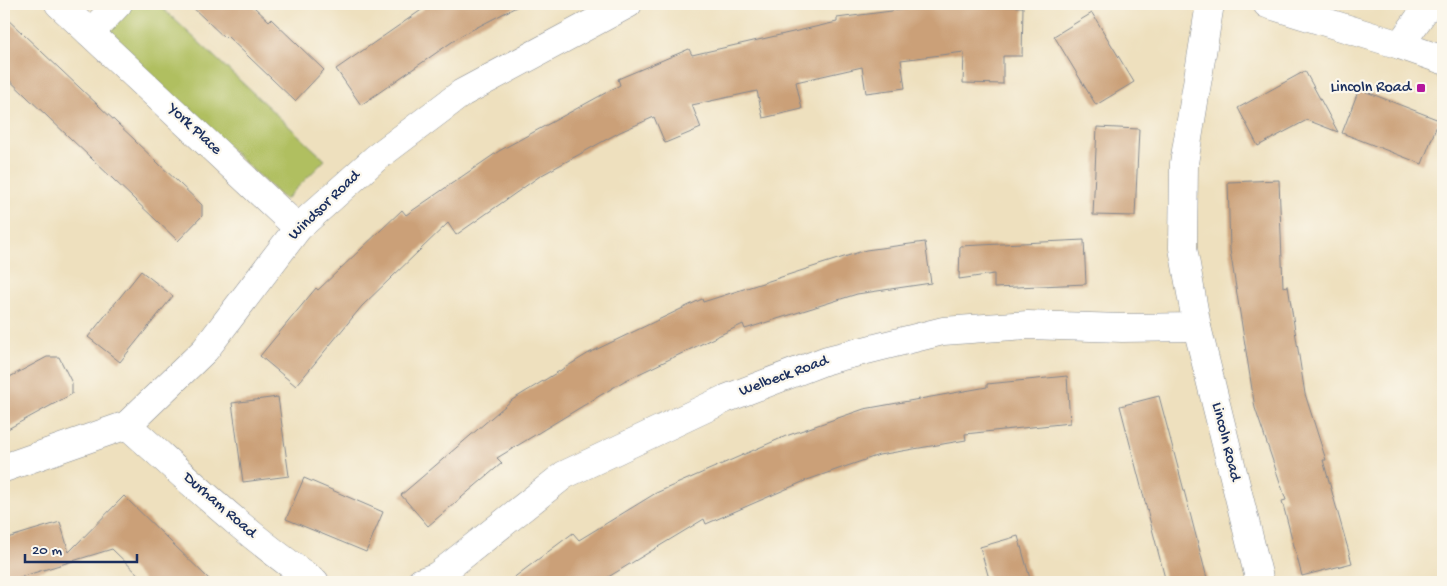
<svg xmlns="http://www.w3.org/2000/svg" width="1447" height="586" font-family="'Gochi Hand',sans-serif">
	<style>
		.green { fill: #b0bf61; stroke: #667760 }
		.building { fill: #cba078 }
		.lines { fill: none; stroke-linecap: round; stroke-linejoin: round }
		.minor-casing { stroke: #84888e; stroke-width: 29 }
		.minor { stroke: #fff; stroke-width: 28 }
		.poi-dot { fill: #b5179e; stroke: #fbf7ec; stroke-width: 2 }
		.labels { text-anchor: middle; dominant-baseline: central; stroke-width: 4.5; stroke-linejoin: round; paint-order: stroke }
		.poi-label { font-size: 16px; fill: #1b2f5e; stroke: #fbf7ec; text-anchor: end }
		.street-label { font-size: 16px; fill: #1b2f5e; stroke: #fbf7ec }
	</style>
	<rect width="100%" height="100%" fill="#fbf7ec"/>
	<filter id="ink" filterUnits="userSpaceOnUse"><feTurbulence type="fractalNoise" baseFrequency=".02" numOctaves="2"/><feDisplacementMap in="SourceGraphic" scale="10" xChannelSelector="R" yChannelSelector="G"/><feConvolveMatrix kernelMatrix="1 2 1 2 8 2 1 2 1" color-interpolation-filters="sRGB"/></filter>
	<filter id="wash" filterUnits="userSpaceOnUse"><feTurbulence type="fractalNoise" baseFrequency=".0096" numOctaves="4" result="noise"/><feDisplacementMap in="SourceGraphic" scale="20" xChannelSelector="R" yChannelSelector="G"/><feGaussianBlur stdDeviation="1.12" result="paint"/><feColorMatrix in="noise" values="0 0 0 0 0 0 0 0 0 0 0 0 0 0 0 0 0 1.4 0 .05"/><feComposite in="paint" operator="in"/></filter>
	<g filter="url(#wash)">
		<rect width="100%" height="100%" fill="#eee0be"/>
		<path class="green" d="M133,4H158L325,160L285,200L105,33Z"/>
		<g id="blocks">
			<g class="building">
				<path d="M189,4H258L254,7L269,21L271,19L324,70L295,101L227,36L225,38Z"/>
				<path d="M430,4H522L462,35L361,105L336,69Z"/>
				<path d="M938,5L1023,7L1022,56H1003V84L963,83L964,52L901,60L905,88L866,93L862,67L796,82L802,109L763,118L757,91L692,105L701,128L665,143L654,117L620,132L540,176L456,235L448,223L362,306L296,386L260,356L316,288L318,290L402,210L406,215L499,151L620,85L618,79L689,49L692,55L837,22V18Z"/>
				<path d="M1092,13L1134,82L1096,105L1054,36Z"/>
				<path d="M4,16L136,141H135L202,205V216L178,241L4,75Z"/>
				<path d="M1305,71L1338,132L1307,120L1258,146L1238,108Z"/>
				<path d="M1359,89L1439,120L1422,164L1342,133Z"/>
				<path d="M1097,127L1139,129L1135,216L1093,215Z"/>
				<path d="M1279,180L1283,287L1288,286L1305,394L1326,460H1323L1352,563L1302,576L1282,501L1286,500L1255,408L1230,250L1228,182Z"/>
				<path d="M1084,240L1086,284L994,288V274L959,279L960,246Z"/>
				<path d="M925,242L931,283L857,294L745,329L743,324L624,381L497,458L502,463L428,526L401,495L512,400L589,353L702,299L703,302L866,250Z"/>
				<path d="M141,271L173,296L120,362L88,337Z"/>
				<path d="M47,357H59L72,383V394L4,431V380Z"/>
				<path d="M1067,376L1070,423L965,434L966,440L879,455L807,480L706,524L704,519L600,582H508L573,533L579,540L656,493L786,436L864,409L987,387V384Z"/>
				<path d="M1159,396L1191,517L1208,582H1166L1120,406Z"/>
				<path d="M278,397L289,476L243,482L232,403Z"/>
				<path d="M304,478L383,512L366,552L286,519Z"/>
				<path d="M124,496L212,582H146L112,549L4,582V539L60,522L69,552Z"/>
				<path d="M1018,536L1031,582H990L980,547Z"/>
			</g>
		</g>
	</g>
	<g filter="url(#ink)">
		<use href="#blocks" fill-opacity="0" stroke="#84888e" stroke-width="1"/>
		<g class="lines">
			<defs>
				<g id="minor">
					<path d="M59,4L298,228"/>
					<path d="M1210,4L1184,163L1183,248L1197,327L1260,582"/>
					<path d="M1267,4L1400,45L1443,60"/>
					<path d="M90,33L118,4"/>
					<path d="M1400,45L1429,4"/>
					<path d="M127,425C188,479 247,536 315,582"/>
					<path d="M4,468L127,425L205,350L298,228L376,158L462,93L628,4"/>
					<path d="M421,582L437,576L564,475L725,399L827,360L943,331L1028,325L1122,328L1197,327"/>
				</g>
			</defs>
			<use href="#minor" class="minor-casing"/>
			<use href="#minor" class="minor"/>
		</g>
	</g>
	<rect class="poi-dot" x="1416" y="83" width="10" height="10" rx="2.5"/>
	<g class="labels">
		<g class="poi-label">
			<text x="1411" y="88">Lincoln Road</text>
		</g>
		<g class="street-label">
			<text transform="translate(194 130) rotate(43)">York Place</text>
			<text transform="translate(325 206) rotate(-44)">Windsor Road</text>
			<text transform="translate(784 377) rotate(-20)">Welbeck Road</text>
			<text transform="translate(1225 442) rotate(76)">Lincoln Road</text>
			<text transform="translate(219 506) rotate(41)">Durham Road</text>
		</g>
	</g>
	<rect width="1447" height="586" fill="none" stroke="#fbf7ec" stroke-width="20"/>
	<path d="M25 554v8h112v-8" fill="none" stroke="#1b2f5e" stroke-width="2.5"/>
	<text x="32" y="554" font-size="15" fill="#1b2f5e" stroke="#fbf7ec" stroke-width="4" paint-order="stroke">20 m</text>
</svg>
